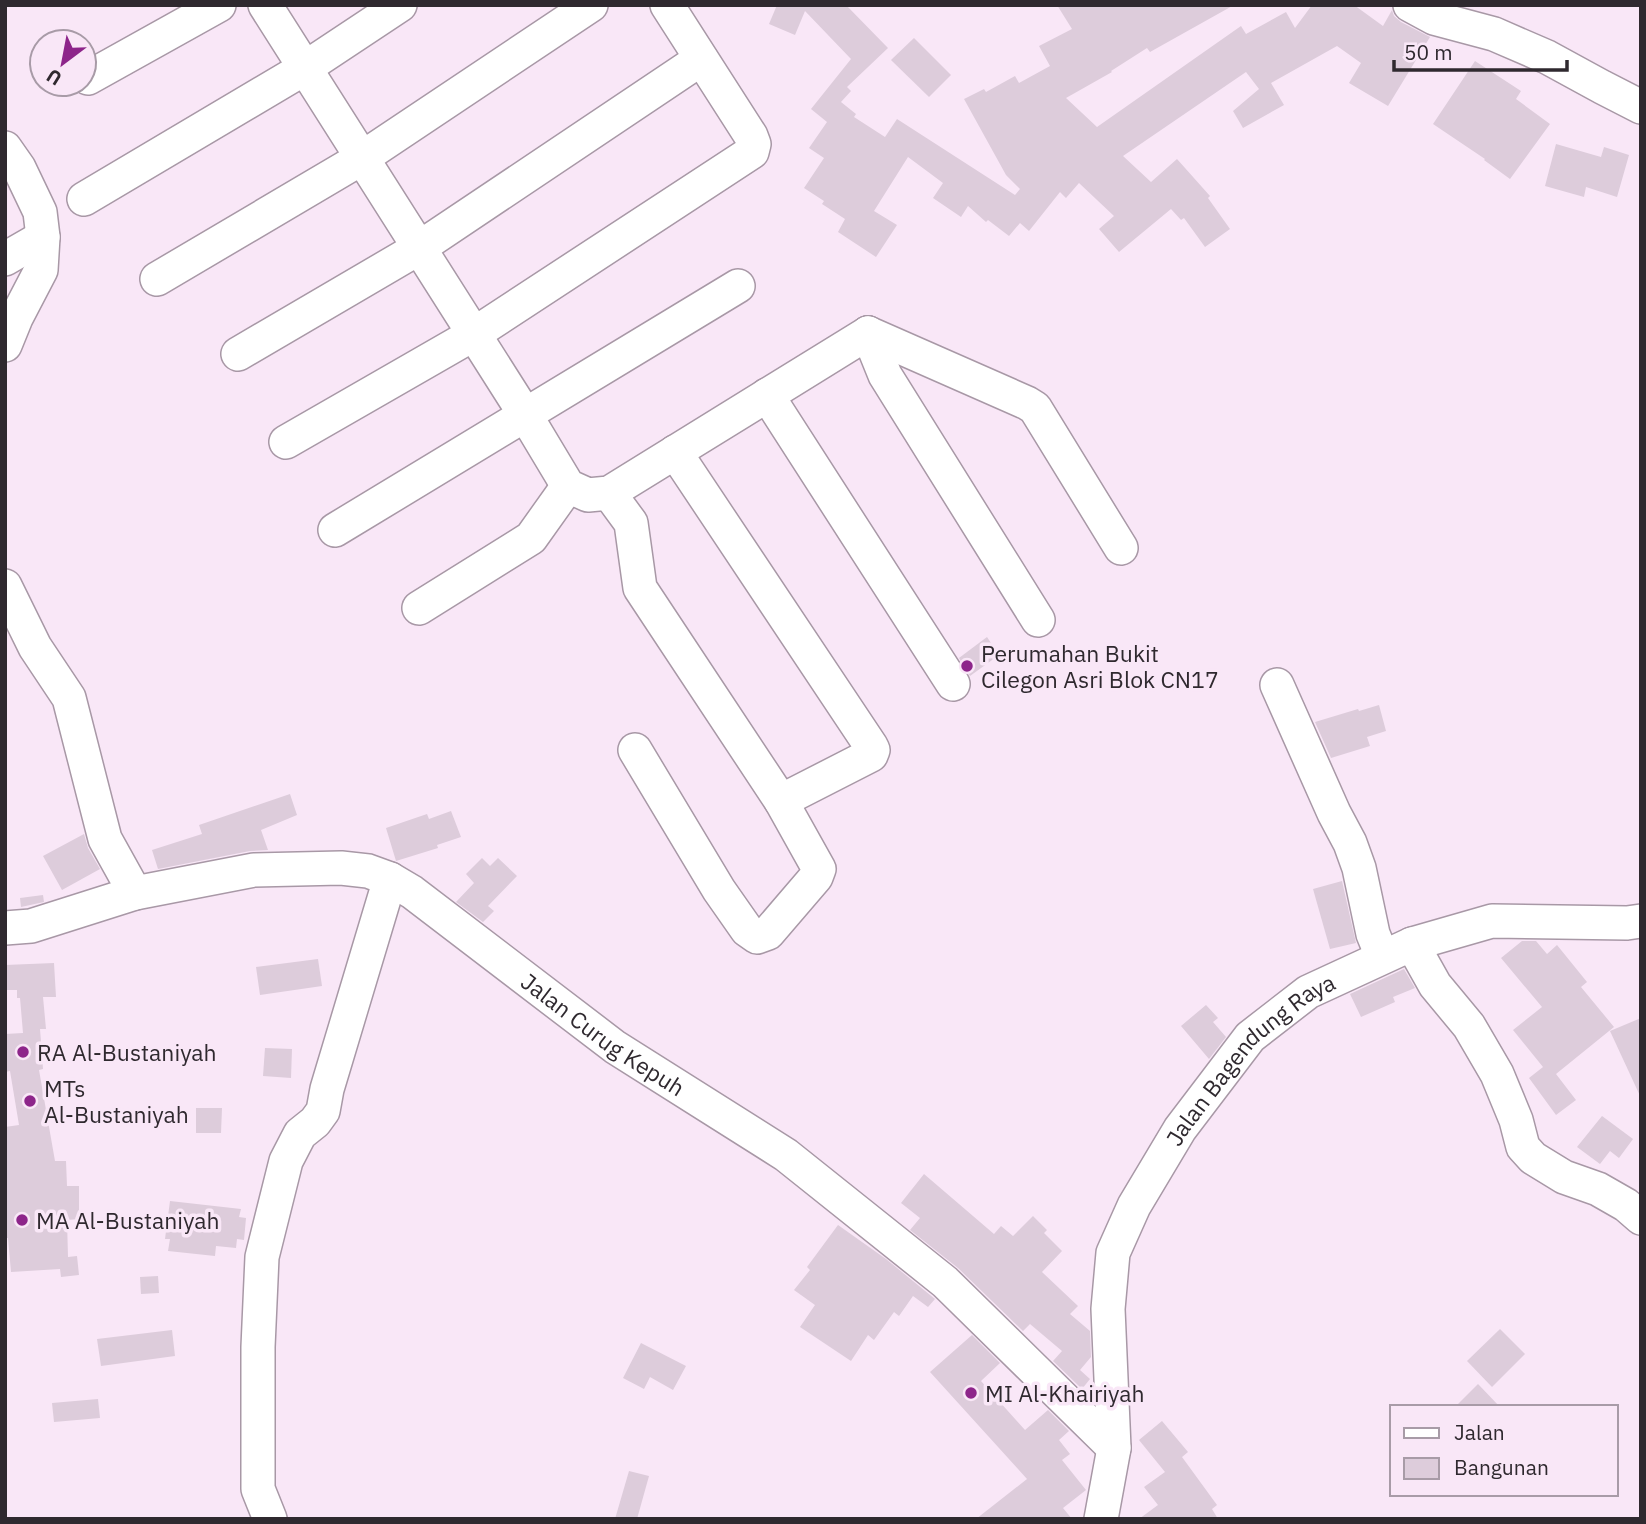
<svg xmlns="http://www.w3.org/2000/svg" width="1646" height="1524" font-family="'IBM Plex Sans',sans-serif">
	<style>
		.building { fill: #ddccdb }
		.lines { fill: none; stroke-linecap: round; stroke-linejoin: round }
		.minor-casing { stroke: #a898a6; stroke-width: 36 }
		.minor { stroke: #fff; stroke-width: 33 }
		.poi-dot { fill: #8d258a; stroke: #f9e7f7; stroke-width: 2.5 }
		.labels { text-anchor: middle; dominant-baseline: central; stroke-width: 7; stroke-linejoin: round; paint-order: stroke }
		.poi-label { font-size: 23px; fill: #2f292f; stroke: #f9e7f7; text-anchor: start }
		.street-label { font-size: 23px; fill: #2f292f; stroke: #f9e7f7 }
	</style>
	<rect width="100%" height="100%" fill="#f9e7f7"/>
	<g class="building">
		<path d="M777,5H846L888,48L847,87L851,91L841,102L856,114L854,117L885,137L897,119L1015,195L1020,189L1006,175L964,99L984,89L986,92L1015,76L1019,83L1050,66L1039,46L1072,29L1057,5H1234L1150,52L1147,48L1111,71L1112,72L1066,98L1097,127L1241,26L1246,34L1286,12L1295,28L1312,5H1354L1383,26L1392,10L1394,16L1401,22L1430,37L1388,106L1349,83L1361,63L1337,46L1271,83L1284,105L1243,128L1233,111L1259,89L1246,72L1123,156L1151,182L1177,159L1210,196L1208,198L1230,229L1205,247L1184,218L1181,220L1171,209L1119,252L1099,229L1114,216L1079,183L1066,198L1060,192L1029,231L1020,223L1009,236L988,220L986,222L968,206L961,217L933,198L943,183L908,157L874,211L897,225L876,257L838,232L845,219L822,204L824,201L804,188L824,158L809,148L827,122L811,109L851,59L805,11L795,35L769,24Z"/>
		<path d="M914,38L951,75L929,97L891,60Z"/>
		<path d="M1475,61L1521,91L1516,99L1550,124L1510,179L1484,160L1485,159L1433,124Z"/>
		<path d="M1556,144L1601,157L1604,147L1629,155L1617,197L1586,187L1584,197L1545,186Z"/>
		<path d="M987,637L999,655L970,676L959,658Z"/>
		<path d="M1379,705L1386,731L1367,737L1370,746L1331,758L1315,722L1358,709L1359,711Z"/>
		<path d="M290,794L297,815L261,830L268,850L250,851L158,869L152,850L202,834L199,825Z"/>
		<path d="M451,811L461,837L437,845L438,848L396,861L386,828L427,814L429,819Z"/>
		<path d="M84,834L88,848L100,869L62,890L43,856Z"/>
		<path d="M482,858L490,866L498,858L517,876L488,906L494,911L483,922L456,902L474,883L466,874Z"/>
		<path d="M1342,881L1356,943L1330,949L1313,889Z"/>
		<path d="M43,895L44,902L21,907L20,898Z"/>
		<path d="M1522,941H1536L1547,954L1557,945L1587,982L1581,987L1614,1027L1556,1074L1576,1100L1556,1115L1529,1078L1543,1067L1513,1030L1542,1007L1501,958Z"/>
		<path d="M318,959L322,986L260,995L256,967Z"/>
		<path d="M54,963L56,997H43L46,1029H40L43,1069L39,1070L55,1161H66L67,1186H79V1219L67,1220L68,1257L77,1256L79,1275L61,1277L60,1269L11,1272L8,1238H5V1127L19,1125L10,1071L5,1072V1034L23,1033L20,998H17V990H5V965Z"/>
		<path d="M1404,969L1415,988L1393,997L1395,1002L1361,1017L1350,994Z"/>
		<path d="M1206,1005L1218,1018L1213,1022L1226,1037L1209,1059L1181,1026Z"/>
		<path d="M1641,1018V1098L1610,1031Z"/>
		<path d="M265,1048L292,1049L291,1078L263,1076Z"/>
		<path d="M196,1108H222L221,1133H196Z"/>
		<path d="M1602,1116L1633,1139L1619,1158L1610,1151L1600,1164L1577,1147Z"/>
		<path d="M924,1174L994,1234L1001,1226L1013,1236L1033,1216L1047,1230L1044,1233L1062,1251L1042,1272L1078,1306L1070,1314L1090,1331L1091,1357L1080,1370L1090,1379L1082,1389L1053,1361L1062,1351L1030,1324L1023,1331L958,1268L910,1230L920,1218L901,1203Z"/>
		<path d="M170,1201L241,1209L239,1217L246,1218L244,1240L237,1239L236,1248L216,1246L215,1256L168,1251L170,1239H165Z"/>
		<path d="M838,1225L886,1259L935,1299L928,1307L913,1296L899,1316L894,1312L874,1340L868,1335L851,1361L800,1327L815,1305L794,1290L810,1270L807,1267Z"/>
		<path d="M158,1276L159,1293L141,1294L140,1277Z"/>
		<path d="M1500,1329L1525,1354L1492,1387L1467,1361Z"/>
		<path d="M172,1330L175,1356L101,1366L97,1339Z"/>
		<path d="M972,1335L1000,1363L981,1381L1025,1430L1048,1410L1069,1431L1059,1440L1070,1454L1062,1460L1086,1490L1063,1508L1072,1519H976L1027,1479L930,1372Z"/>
		<path d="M641,1343L686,1366L673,1390L650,1377L644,1389L623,1378Z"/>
		<path d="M1478,1384L1500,1407H1455Z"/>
		<path d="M98,1399L100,1418L54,1422L52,1403Z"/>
		<path d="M1162,1421L1188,1452L1182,1457L1217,1505L1212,1509L1218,1519H1139L1158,1505L1144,1487L1165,1472L1139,1440Z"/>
		<path d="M629,1471L649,1476L637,1519H615Z"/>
	</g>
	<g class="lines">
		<defs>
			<g id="minor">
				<path d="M265,5L526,416L568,486L588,495L609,493L868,333"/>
				<path d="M1410,5L1434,18L1494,34L1547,57L1602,87L1641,107"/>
				<path d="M88,78L219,5"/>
				<path d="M5,148L19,168L40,212L43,237L41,270L16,318L5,345"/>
				<path d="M84,199L305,68L400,5"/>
				<path d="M5,259L43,237"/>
				<path d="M157,279L362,158L591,5"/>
				<path d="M868,333L1027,403L1035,408L1121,548"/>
				<path d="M868,333L885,375L1038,620"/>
				<path d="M238,354L419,248L701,59"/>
				<path d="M767,395L953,684"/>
				<path d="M286,442L474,334L752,152L754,144L751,136L667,5"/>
				<path d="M675,452L871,746L873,750L871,755L781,801"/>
				<path d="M609,493L631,523L640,588L781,801L819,869L816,877L768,933L757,937L747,930L719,890L635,750"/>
				<path d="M335,530L738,286"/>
				<path d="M5,586L35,647L69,698L105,839L135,893"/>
				<path d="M419,608L531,538L568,486"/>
				<path d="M1277,685L1334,813L1350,843L1359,868L1373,934L1382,956"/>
				<path id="s1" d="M5,928L31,926L135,893L254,870L341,868L368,871L390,879L412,892L615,1047L786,1155L945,1282L1114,1448"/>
				<path d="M1412,944L1435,985L1469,1026L1497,1074L1516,1120L1523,1147L1533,1158L1564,1177L1598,1189L1626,1205L1641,1218"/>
				<path d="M270,1519L258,1489V1347L262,1257L286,1161L300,1134L315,1122L323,1111L327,1089L390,879"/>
				<path id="s2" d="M1101,1519L1114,1448L1108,1309L1113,1253L1134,1206L1180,1129L1250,1037L1308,992L1412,944L1492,921L1627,923L1641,921"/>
			</g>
		</defs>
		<use href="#minor" class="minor-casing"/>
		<use href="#minor" class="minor"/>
	</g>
	<g class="poi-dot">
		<circle cx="967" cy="666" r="7"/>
		<circle cx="23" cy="1052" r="7"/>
		<circle cx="30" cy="1101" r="7"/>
		<circle cx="22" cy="1220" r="7"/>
		<circle cx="971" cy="1393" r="7"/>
	</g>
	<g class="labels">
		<g class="poi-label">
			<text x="981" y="653">Perumahan Bukit<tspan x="981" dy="26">Cilegon Asri Blok CN17</tspan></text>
			<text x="37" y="1052">RA Al-Bustaniyah</text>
			<text x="44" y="1088">MTs<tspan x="44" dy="26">Al-Bustaniyah</tspan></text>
			<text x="36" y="1220">MA Al-Bustaniyah</text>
			<text x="985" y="1393">MI Al-Khairiyah</text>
		</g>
		<g class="street-label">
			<text stroke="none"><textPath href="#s1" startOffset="658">Jalan Curug Kepuh</textPath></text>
			<text stroke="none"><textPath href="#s2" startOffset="509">Jalan Bagendung Raya</textPath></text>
		</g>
	</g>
	<rect width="1646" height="1524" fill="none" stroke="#2f292f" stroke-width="14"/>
	<rect x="1390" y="1405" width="228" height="91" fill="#f9e7f7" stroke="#a89ba7" stroke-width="2"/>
	<rect x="1404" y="1428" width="35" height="10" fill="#ffffff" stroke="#a89ba7" stroke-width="2"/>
	<text x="1454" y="1440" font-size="21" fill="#2f292f">Jalan</text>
	<rect x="1404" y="1458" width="35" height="21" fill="#ddccdb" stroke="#a89ba7" stroke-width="2"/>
	<text x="1454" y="1475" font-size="21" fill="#2f292f">Bangunan</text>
	<g transform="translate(63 63) rotate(212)"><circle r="33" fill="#f9e7f7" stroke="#a89ba7" stroke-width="2"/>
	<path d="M0-5L12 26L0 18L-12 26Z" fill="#8d258a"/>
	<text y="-10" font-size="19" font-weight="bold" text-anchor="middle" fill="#2f292f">U</text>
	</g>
	<path d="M1394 60v10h173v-10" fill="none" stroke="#2f292f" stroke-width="3.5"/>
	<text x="1404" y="60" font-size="21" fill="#2f292f" stroke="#f9e7f7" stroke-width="5" paint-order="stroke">50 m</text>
</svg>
